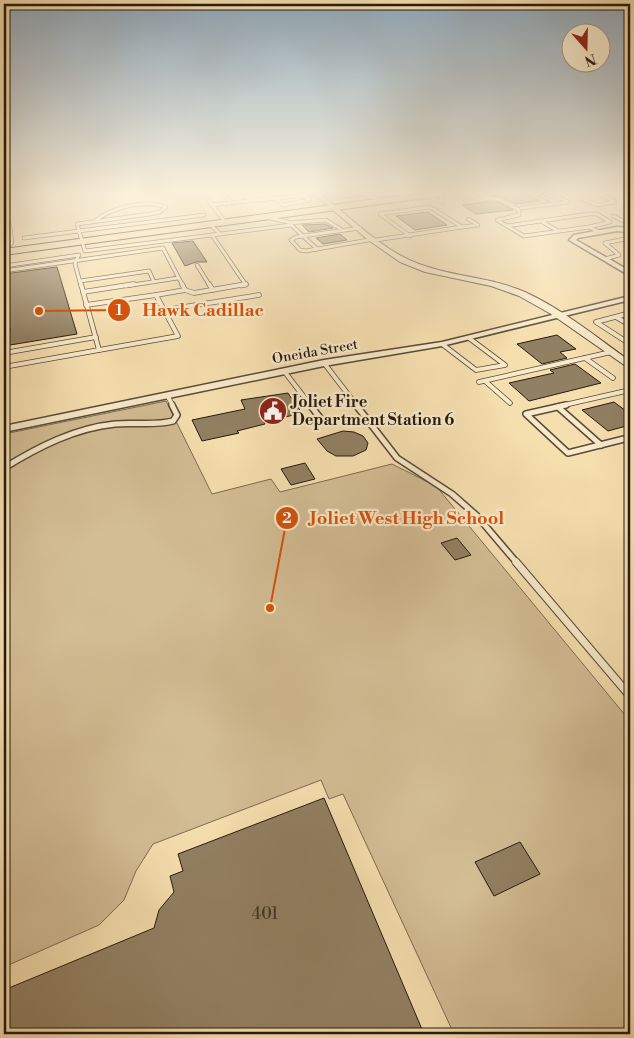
<svg xmlns="http://www.w3.org/2000/svg" width="634" height="1038" font-family="'Libre Bodoni',serif">
	<style>
		.green { fill: #d3bd94; stroke: #7c6b52 }
		.building { fill: #928062; stroke: #26190f }
		.lines { fill: none; stroke-linecap: round; stroke-linejoin: round }
		.service-far3-casing { stroke: #5a4a37; stroke-width: 4.5 }
		.service-far2-casing { stroke: #5a4a37; stroke-width: 5.5 }
		.service-far1-casing { stroke: #5a4a37; stroke-width: 8 }
		.service-casing { stroke: #5a4a37; stroke-width: 9 }
		.minor-casing { stroke: #5a4a37; stroke-width: 3 }
		.tertiary-casing { stroke: #5a4a37; stroke-width: 2 }
		.primary-casing { stroke: #26190f; stroke-width: 2 }
		.service-far3 { stroke: #f9eacb; stroke-width: 3 }
		.service-far2 { stroke: #f9eacb; stroke-width: 4 }
		.service-far1 { stroke: #f9eacb; stroke-width: 5 }
		.service { stroke: #f9eacb; stroke-width: 7 }
		.minor { fill: #f9eacb; fill-rule: evenodd }
		.tertiary { fill: #f9eacb; fill-rule: evenodd }
		.primary { fill: #f6dfaf; fill-rule: evenodd }
		.labels { text-anchor: middle; dominant-baseline: central; stroke-width: 4.5; stroke-linejoin: round; paint-order: stroke }
		.far-street-label { font-size: 14px; fill: #26190f; stroke: #f9eacb }
		.poi-label { font-size: 16px; font-weight: bold; fill: #26190f; stroke: #f9eacb; text-anchor: start }
		.near-number-label { font-size: 16px; fill: #413324 }
		.leader { fill: none; stroke: #d5530c; stroke-width: 2 }
		.callout-dot { fill: #d5530c; stroke: #f9eacb; stroke-width: 2 }
		.mark-label { font-size: 15px; text-anchor: middle; font-weight: bold; fill: #fff }
		.callout-label { font-size: 18px; text-anchor: middle; font-weight: bold; fill: #d5530c; stroke: #f9eacb; stroke-width: 4.5; stroke-linejoin: round; paint-order: stroke }
	</style>
	<rect width="100%" height="100%" fill="#f6dfaf"/>
	<filter id="stains"><feTurbulence type="fractalNoise" baseFrequency=".004" numOctaves="4"/><feColorMatrix values="0 0 0 0 .2 0 0 0 0 .09 0 0 0 0 .02 0 0 0 .5 -.17"/></filter>
	<radialGradient id="worn" r=".72"><stop offset=".6" stop-color="#630" stop-opacity="0"/><stop offset="1" stop-color="#630" stop-opacity=".3"/></radialGradient>
	<path class="green" d="M166,401L212,494L271,479L280,492L392,464L436,486L630,721V1034H454L343,794L329,799L321,780L153,844L136,871L124,900L99,925L4,967V434Z"/>
	<g class="building">
		<path d="M511,193H525L540,201L516,204L495,195Z"/>
		<path d="M489,202H498L513,210L476,214L462,205Z"/>
		<path d="M428,212L447,225L415,230L396,216Z"/>
		<path d="M325,224L333,228L309,232L302,225Z"/>
		<path d="M340,234L347,240L323,244L316,238Z"/>
		<path d="M193,241L207,262H196L185,266L172,243Z"/>
		<path d="M57,267L77,334L4,346V332L10,331L4,274Z"/>
		<path d="M557,335L576,349L560,352L567,358L542,364L517,344Z"/>
		<path d="M575,364L601,383L529,401L509,383L554,373L550,370Z"/>
		<path d="M288,393L302,413L264,422L265,424L237,431L239,433L202,441L192,420L245,409L241,400Z"/>
		<path d="M614,402L630,414V425L608,431L582,410Z"/>
		<path d="M343,431L354,432L363,436L368,443L366,450L353,456H336L327,451L317,439Z"/>
		<path d="M305,463L315,479L291,485L281,469Z"/>
		<path d="M457,538L471,555L455,560L441,543Z"/>
		<path d="M324,798L424,1034H4V990L154,928L159,910L174,892L170,876L183,871L178,854Z"/>
		<path d="M520,842L540,874L494,896L475,862Z"/>
	</g>
	<g class="lines">
		<defs>
			<g id="service-far3">
				<path d="M203,193L225,222"/>
				<path d="M222,193L230,202"/>
				<path d="M243,193L249,200"/>
				<path d="M260,193L267,200"/>
				<path d="M341,193L345,196L368,193"/>
				<path d="M451,193L470,202L487,199L478,193"/>
				<path d="M536,193L556,203"/>
				<path d="M568,193L597,205L615,202L598,193"/>
				<path d="M608,193L613,195L627,193"/>
				<path d="M362,194L385,201"/>
				<path d="M424,195L443,202L439,193"/>
				<path d="M487,198L499,199L519,210V215L497,220L524,236L589,227L599,232"/>
				<path d="M276,199L283,205L310,200L304,196"/>
				<path d="M630,200L627,201L630,202"/>
				<path d="M4,201L10,229L4,230"/>
				<path d="M211,205L317,194"/>
				<path d="M627,206L630,208"/>
				<path d="M521,208L568,202L551,193"/>
				<path d="M380,214L410,236"/>
				<path d="M613,216L630,224"/>
				<path d="M266,217L288,222L317,249"/>
				<path d="M96,220C114,207 145,199 166,207L160,212L150,214L77,224L85,251L220,234"/>
				<path d="M541,221L558,231"/>
				<path d="M289,223L326,220L342,230"/>
				<path d="M210,224L220,234L291,225"/>
				<path d="M507,226L589,214H597L610,222L589,227"/>
				<path d="M462,227L478,225L468,219"/>
				<path d="M360,228L296,237L291,240L300,250L306,251L374,239"/>
				<path d="M212,235L246,285L241,286"/>
				<path d="M24,238L204,215"/>
				<path d="M376,240L462,227L430,207L380,214"/>
				<path d="M4,252L12,242L10,229"/>
				<path d="M78,256L75,264L81,286"/>
				<path d="M605,259L619,255L605,243L630,238"/>
				<path d="M197,265L210,286"/>
				<path d="M4,266L79,255"/>
				<path d="M4,271L163,248L183,286"/>
				<path d="M80,281L149,271L154,282"/>
				<path d="M126,286L178,278"/>
			</g>
			<g id="service-far2">
				<path d="M182,284L185,290L194,293L246,284"/>
				<path d="M209,284L213,290"/>
				<path d="M83,292L134,284"/>
				<path d="M86,305L156,295"/>
				<path d="M165,310L259,295"/>
				<path d="M630,313L596,322L630,344"/>
				<path d="M616,317L630,325"/>
				<path d="M442,344L476,370L505,365L469,338"/>
				<path d="M99,350L178,336L156,295L185,290"/>
				<path d="M4,353L96,337"/>
				<path d="M585,358L613,378"/>
				<path d="M324,363L357,406"/>
				<path d="M4,367L99,350L81,284"/>
				<path d="M284,371L311,406"/>
				<path d="M485,381L510,403"/>
				<path d="M479,382L611,352"/>
				<path d="M167,395L173,406"/>
				<path d="M560,406L630,390"/>
			</g>
			<g id="service-far1">
				<path d="M310,405L321,419"/>
				<path d="M356,405L397,458L452,494L477,516L517,563"/>
				<path d="M566,405L526,414L568,453L624,439"/>
				<path d="M558,407L601,445"/>
				<path d="M4,468C38,447 75,428 115,424C134,422 154,426 173,421L177,415L172,405"/>
			</g>
			<path id="service" d="M516,562L630,696"/>
			<g id="minor">
				<path d="M617,227L630,228V232L617,231L578,238L576,240L630,271V276L569,240L574,235Z"/>
				<path d="M630,296V300L442,346L324,366L4,432V426L324,360L442,342Z"/>
			</g>
			<path id="tertiary" d="M313,193H320C351,218 381,250 419,264C453,277 491,277 525,292C564,310 596,337 630,361V369L551,314L519,296L491,286L425,272L400,262L367,239Z"/>
			<path id="primary" d="M421,193H444L440,196L4,255V249Z"/>
		</defs>
		<use href="#service-far3" class="service-far3-casing"/>
		<use href="#service-far2" class="service-far2-casing"/>
		<use href="#service-far1" class="service-far1-casing"/>
		<use href="#service" class="service-casing"/>
		<use href="#minor" class="minor-casing"/>
		<use href="#tertiary" class="tertiary-casing"/>
		<use href="#primary" class="primary-casing"/>
		<use href="#service-far3" class="service-far3"/>
		<use href="#service-far2" class="service-far2"/>
		<use href="#service-far1" class="service-far1"/>
		<use href="#service" class="service"/>
		<use href="#minor" class="minor"/>
		<use href="#tertiary" class="tertiary"/>
		<use href="#primary" class="primary"/>
	</g>
	<linearGradient id="sky" x2="0" y2="1"><stop stop-color="#91aabc"/><stop offset="0.57" stop-color="#fbf1db"/><stop offset="1" stop-color="#fbf1db" stop-opacity="0"/></linearGradient>
	<rect width="634" height="338" fill="url(#sky)"/>
	<defs>
		<symbol id="civic-disc" viewBox="-11 -11 22 22"><circle r="9.5" fill="#8f2418" stroke="#f9eacb"/><path d="M-.6-6.5H3V-4.5H.6V-3L4-1V1h2V6H-6V1h2V-1L-.6-3ZM-1.2 2.5V6h2.4V2.5Z" fill="#fff"/></symbol>
	</defs>
	<g fill-rule="evenodd">
		<use href="#civic-disc" x="257" y="395" width="32" height="32"/>
	</g>
	<g class="labels">
		<g class="far-street-label">
			<text transform="translate(315 352) rotate(-10)">Oneida Street</text>
		</g>
		<g class="poi-label">
			<text x="292" y="402">Joliet Fire<tspan x="292" dy="18">Department Station 6</tspan></text>
		</g>
		<g class="near-number-label">
			<text x="265" y="914">401</text>
		</g>
	</g>
	<path class="leader" d="M39 311L119 310M270 608L287 518"/>
	<g class="callout-dot">
		<circle cx="39" cy="311" r="5"/>
		<circle cx="270" cy="608" r="5"/>
		<circle cx="119" cy="310" r="12"/>
		<circle cx="287" cy="518" r="12"/>
	</g>
	<g class="mark-label">
		<text x="119" y="315">1</text>
		<text x="287" y="523">2</text>
	</g>
	<g class="callout-label">
		<text x="203" y="316">Hawk Cadillac</text>
		<text x="407" y="524">Joliet West High School</text>
	</g>
	<rect width="634" height="1038" fill="none" stroke="#f6dfaf" stroke-width="20"/>
	<rect x="5" y="5" width="624" height="1028" fill="none" stroke="#26190f" stroke-width="2.5"/>
	<rect x="10" y="10" width="614" height="1018" fill="none" stroke="#26190f"/>
	<g transform="translate(586 48) rotate(160)"><circle r="24" fill="#f9eacb" stroke="#a59680"/>
	<path d="M0-4L9 19L0 12L-9 19Z" fill="#8f2418"/>
	<text y="-8" font-size="14" font-weight="bold" text-anchor="middle" fill="#26190f">N</text>
	</g>
	<rect width="100%" height="100%" filter="url(#stains)"/>
	<rect width="100%" height="100%" fill="url(#worn)"/>
</svg>
